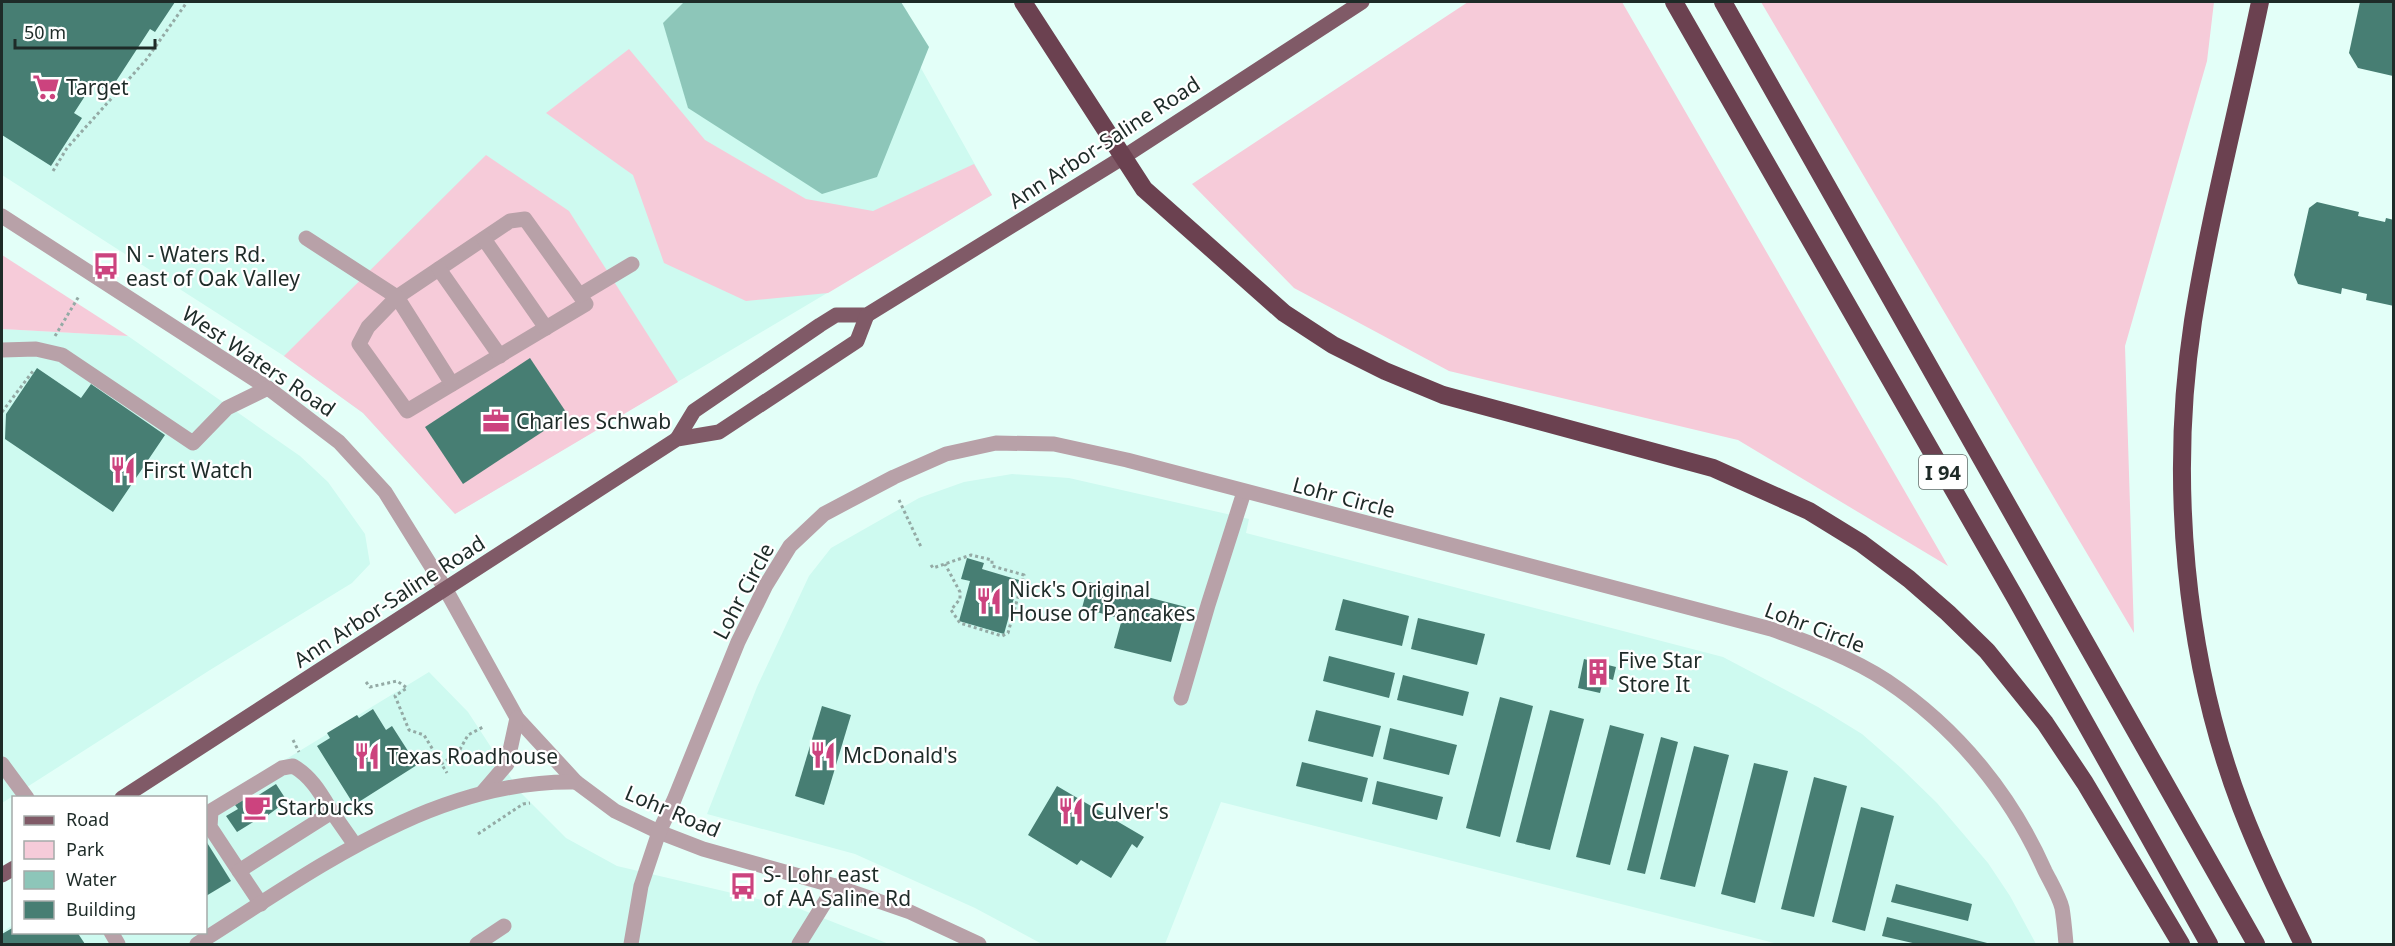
<svg xmlns="http://www.w3.org/2000/svg" width="2395" height="946" font-family="'Noto Sans',sans-serif">
	<style>
		.built { fill: #cefaf0 }
		.green { fill: #f6cbd9 }
		.water { fill: #8dc6b9 }
		.building { fill: #477e73 }
		.lines { fill: none; stroke-linecap: round; stroke-linejoin: round }
		.path { stroke: #94aaa5; stroke-width: 3; stroke-dasharray: 3 3; stroke-linecap: butt }
		.minor { stroke: #b8a1a8; stroke-width: 15 }
		.major { stroke: #805a67; stroke-width: 15 }
		.highway { stroke: #6b4150; stroke-width: 18 }
		.labels { text-anchor: middle; dominant-baseline: central; stroke-width: 4.5; stroke-linejoin: round; paint-order: stroke }
		.shield { fill: #fff; stroke: #626b68; stroke-width: 1.5 }
		.shield-label { font-size: 20px; font-weight: bold; fill: #1e2b28 }
		.poi-label { font-size: 21px; fill: #1e2b28; stroke: #fff; text-anchor: start }
		.street-label { font-size: 21px; fill: #1e2b28; stroke: #fff }
	</style>
	<rect width="100%" height="100%" fill="#e3fff8"/>
	<g class="built">
		<path d="M2,2H884L992,195L455,514L363,413L284,356L2,175Z"/>
		<path d="M2,329L128,336L300,456L328,482L365,534L370,564L352,583L210,670L2,803Z"/>
		<path d="M1012,474L1069,478L1249,519L1246,533L1723,657L1818,707L1862,734L1901,768L1937,803L1988,863L2010,896L2036,944H1778L1221,802L1165,944H1042L975,908L855,854L707,814L757,687L809,576L831,548L919,498L964,482Z"/>
		<path d="M429,672L468,712L521,793L566,838L617,866L800,909L889,944H2V932L13,925L14,932H206V808Z"/>
	</g>
	<g class="green">
		<path d="M1468,2H1622L1948,566L1738,440L1449,371L1294,288L1192,184Z"/>
		<path d="M1761,2H2214L2207,61L2125,346L2134,633Z"/>
		<path d="M629,49L705,140L806,199L873,211L974,164L992,195L828,293L746,301L664,263L633,175L546,113Z"/>
		<path d="M486,155L569,211L678,382L455,514L363,413L284,356Z"/>
		<path d="M2,255L128,336L2,329Z"/>
	</g>
	<path class="water" d="M684,2H901L929,47L877,177L822,194L688,108L663,23Z"/>
	<g class="building">
		<path d="M2,2H175L155,32L150,29L109,92L94,82L74,113L82,118L51,166L2,135Z"/>
		<path d="M2360,2H2394L2393,76L2358,68L2349,53Z"/>
		<path d="M2317,202L2359,212L2358,216L2385,222L2386,218L2394,220V306L2366,300L2367,294L2342,288L2341,294L2298,284L2294,275L2309,208Z"/>
		<path d="M530,358L568,415L463,484L425,427Z"/>
		<path d="M37,368L81,398L91,384L165,435L113,512L5,439L6,414Z"/>
		<path d="M967,558L984,563L982,569L1019,580L1004,634L959,621L970,581L961,579Z"/>
		<path d="M1089,582L1186,607L1171,662L1114,648L1122,619L1082,608Z"/>
		<path d="M1343,599L1409,616L1402,646L1335,630Z"/>
		<path d="M1418,618L1485,634L1477,665L1411,649Z"/>
		<path d="M1329,656L1395,673L1389,698L1323,681Z"/>
		<path d="M1584,659L1616,667L1613,680L1604,677L1600,693L1578,688Z"/>
		<path d="M1403,675L1469,692L1463,716L1397,700Z"/>
		<path d="M1500,697L1533,706L1500,837L1466,828Z"/>
		<path d="M822,706L851,715L824,805L795,796Z"/>
		<path d="M373,709L386,730L392,726L417,765L354,805L317,746L330,738L327,733L357,715L359,718Z"/>
		<path d="M1316,710L1381,726L1373,757L1308,741Z"/>
		<path d="M1550,710L1584,719L1550,850L1516,842Z"/>
		<path d="M1610,725L1644,734L1610,865L1576,857Z"/>
		<path d="M1390,728L1457,745L1449,775L1383,759Z"/>
		<path d="M1661,737L1678,742L1645,874L1627,870Z"/>
		<path d="M1694,746L1729,755L1695,887L1660,879Z"/>
		<path d="M1302,762L1368,778L1362,802L1296,786Z"/>
		<path d="M1754,763L1788,771L1755,903L1721,894Z"/>
		<path d="M1814,777L1847,786L1814,917L1781,909Z"/>
		<path d="M1377,781L1443,797L1437,820L1372,804Z"/>
		<path d="M276,784L287,801L260,821L258,819L237,832L226,816L238,809L235,805L244,799L246,803Z"/>
		<path d="M1057,786L1144,837L1137,848L1132,844L1111,878L1081,860L1077,865L1028,835Z"/>
		<path d="M1861,807L1894,816L1865,931L1832,922Z"/>
		<path d="M206,841L231,881L206,896Z"/>
		<path d="M1896,884L1972,904L1968,921L1891,902Z"/>
		<path d="M1887,917L1991,944H1917L1882,936Z"/>
		<path d="M14,927V932H77L85,944H2V934Z"/>
	</g>
	<g class="lines">
		<g class="path">
			<path d="M53,171L67,148L146,60L187,2"/>
			<path d="M55,336L79,296"/>
			<path d="M2,412L33,371"/>
			<path d="M899,500L921,547"/>
			<path d="M931,565L933,568L971,555L992,560V566L1024,575L1008,633L1002,636L960,623L951,610L960,599V592L945,564"/>
			<path d="M366,682L370,687L397,681L407,688L395,696L409,730L424,735L447,773"/>
			<path d="M293,740L299,752"/>
			<path d="M441,764L458,753L468,735L483,727"/>
			<path d="M478,834L523,804L530,803"/>
		</g>
		<g class="minor">
			<path d="M2,216L268,388L339,442L385,492L446,590L517,718L576,782L615,811L659,832L703,849L835,886L910,912L979,944"/>
			<path d="M525,219L586,304L407,411L359,344L368,327L397,297L510,221Z"/>
			<path d="M306,238L397,297L452,384"/>
			<path d="M484,239L546,328"/>
			<path d="M439,269L500,356"/>
			<path d="M580,295L632,264"/>
			<path d="M2,350L36,349L62,355L193,443L227,408L268,388"/>
			<path d="M1181,698L1208,605L1244,492"/>
			<path d="M2,764L27,798"/>
			<path d="M483,792L507,764L517,718"/>
			<path d="M239,871L210,827L211,811L282,768L293,766C312,777 321,794 332,812"/>
			<path d="M261,904L239,871L332,812L355,845"/>
			<path d="M111,932L118,944"/>
			<path d="M197,944C312,872 433,779 576,782"/>
			<path d="M477,944L504,926"/>
			<path d="M631,944L641,886L659,832L674,800L738,642L766,585L790,546L824,514L894,477L946,454L996,443L1054,444L1127,460L1771,629C1811,643 1852,658 1887,681C1957,728 2011,794 2045,871C2051,883 2059,896 2062,908C2064,920 2065,933 2066,944"/>
			<path d="M799,944L835,886"/>
		</g>
		<g class="major">
			<path d="M677,439L694,411L820,325L836,315H867L1122,158L1362,2"/>
			<path d="M122,798L677,439L719,432L857,341L867,315"/>
			<path d="M2,875L14,868"/>
		</g>
		<g class="highway">
			<path d="M1023,2L1144,189L1284,313L1333,345L1385,371L1443,395L1713,468L1809,511L1861,543L1909,579L1948,613L1987,651L2045,723L2085,783L2181,944"/>
			<path d="M1674,2L2016,599L2209,944"/>
			<path d="M1723,2L2256,944"/>
			<path d="M2260,2C2238,108 2210,214 2193,321C2169,479 2184,657 2241,807C2259,854 2281,899 2303,944"/>
		</g>
	</g>
	<defs>
		<symbol id="supermarket-bare" viewBox="-9 -9 18 18"><path d="M-6-5.5h2.5l.6 2H6L4.5 2H-2.5L-4.4-4H-6ZM-1.5 3.2a1.3 1.3 0 1 0 .1 0ZM3 3.2a1.3 1.3 0 1 0 .1 0Z" fill="#cc437e" stroke="#fff" stroke-width="2.5" paint-order="stroke"/></symbol>
		<symbol id="bus-bare" viewBox="-9 -9 18 18"><path d="M-5-6H5V4H4V6H2V4H-2V6H-4V4H-5ZM-3.5-4V0h7V-4ZM-3.5 1.2v1.5H-2V1.2ZM2 1.2v1.5H3.5V1.2Z" fill="#cc437e" stroke="#fff" stroke-width="2.5" paint-order="stroke"/></symbol>
		<symbol id="office-bare" viewBox="-9 -9 18 18"><path d="M-6-3h4V-5.5h4V-3h4V5H-6ZM-1-4.5V-3h2v-1.5ZM-6 0V1H6V0Z" fill="#cc437e" stroke="#fff" stroke-width="2.5" paint-order="stroke"/></symbol>
		<symbol id="restaurant-bare" viewBox="-9 -9 18 18"><path d="M-5-6h1v4h1v-4h1v4h1v-4h1v5L-1.5 .5V6h-2V.5L-5-1ZM5-6V6H3V1.5H1.5Q1.5-4 5-6Z" fill="#cc437e" stroke="#fff" stroke-width="2.5" paint-order="stroke"/></symbol>
		<symbol id="building-bare" viewBox="-9 -9 18 18"><path d="M-4-6H4V6H1V3H-1V6H-4ZM-2.5-4.3h1.7v1.8h-1.7ZM.8-4.3h1.7v1.8H.8ZM-2.5-1h1.7V.8h-1.7ZM.8-1h1.7V.8H.8Z" fill="#cc437e" stroke="#fff" stroke-width="2.5" paint-order="stroke"/></symbol>
		<symbol id="cafe-bare" viewBox="-9 -9 18 18"><path d="M-5.5-4.5H6V0H3Q3 3.5 0 3.5H-2.5Q-5.5 3.5-5.5 0ZM3-3.2v2h1.7v-2ZM-6 4.5H4V6H-6Z" fill="#cc437e" stroke="#fff" stroke-width="2.5" paint-order="stroke"/></symbol>
	</defs>
	<g fill-rule="evenodd">
		<use href="#supermarket-bare" x="27" y="68" width="38" height="38"/>
		<use href="#bus-bare" x="87" y="247" width="38" height="38"/>
		<use href="#office-bare" x="477" y="402" width="38" height="38"/>
		<use href="#restaurant-bare" x="104" y="451" width="38" height="38"/>
		<use href="#restaurant-bare" x="970" y="582" width="38" height="38"/>
		<use href="#building-bare" x="1579" y="653" width="38" height="38"/>
		<use href="#restaurant-bare" x="804" y="736" width="38" height="38"/>
		<use href="#restaurant-bare" x="348" y="737" width="38" height="38"/>
		<use href="#cafe-bare" x="238" y="788" width="38" height="38"/>
		<use href="#restaurant-bare" x="1052" y="792" width="38" height="38"/>
		<use href="#bus-bare" x="724" y="867" width="38" height="38"/>
	</g>
	<g class="labels">
		<rect class="shield" x="1919" y="455" width="48" height="34" rx="4.5"/>
		<g class="shield-label">
			<text x="1943" y="472">I 94</text>
		</g>
		<g class="poi-label">
			<text x="66" y="87">Target</text>
			<text x="126" y="254">N - Waters Rd.<tspan x="126" dy="24">east of Oak Valley</tspan></text>
			<text x="516" y="421">Charles Schwab</text>
			<text x="143" y="470">First Watch</text>
			<text x="1009" y="589">Nick's Original<tspan x="1009" dy="24">House of Pancakes</tspan></text>
			<text x="1618" y="660">Five Star<tspan x="1618" dy="24">Store It</tspan></text>
			<text x="843" y="755">McDonald's</text>
			<text x="387" y="756">Texas Roadhouse</text>
			<text x="277" y="807">Starbucks</text>
			<text x="1091" y="811">Culver's</text>
			<text x="763" y="874">S- Lohr east<tspan x="763" dy="24">of AA Saline Rd</tspan></text>
		</g>
		<g class="street-label">
			<text transform="translate(1104 142) rotate(-33)">Ann Arbor-Saline Road</text>
			<text transform="translate(259 361) rotate(34)">West Waters Road</text>
			<text transform="translate(1344 497) rotate(15)">Lohr Circle</text>
			<text transform="translate(743 591) rotate(-62)">Lohr Circle</text>
			<text transform="translate(389 601) rotate(-33)">Ann Arbor-Saline Road</text>
			<text transform="translate(1815 627) rotate(21)">Lohr Circle</text>
			<text transform="translate(673 811) rotate(23)">Lohr Road</text>
		</g>
	</g>
	<rect width="2395" height="946" fill="none" stroke="#1e2b28" stroke-width="6"/>
	<rect x="12" y="796" width="195" height="138" fill="#ffffff" stroke="#a5aaa9" stroke-width="1.5"/>
	<rect x="24" y="816" width="30" height="9" fill="#805a67" stroke="#a5aaa9" stroke-width="1.5"/>
	<text x="66" y="826" font-size="18" fill="#1e2b28">Road</text>
	<rect x="24" y="841" width="30" height="18" fill="#f6cbd9" stroke="#a5aaa9" stroke-width="1.5"/>
	<text x="66" y="856" font-size="18" fill="#1e2b28">Park</text>
	<rect x="24" y="871" width="30" height="18" fill="#8dc6b9" stroke="#a5aaa9" stroke-width="1.5"/>
	<text x="66" y="886" font-size="18" fill="#1e2b28">Water</text>
	<rect x="24" y="901" width="30" height="18" fill="#477e73" stroke="#a5aaa9" stroke-width="1.5"/>
	<text x="66" y="916" font-size="18" fill="#1e2b28">Building</text>
	<path d="M15 39v9h140v-9" fill="none" stroke="#1e2b28" stroke-width="3"/>
	<text x="24" y="39" font-size="18" fill="#1e2b28" stroke="#ffffff" stroke-width="4.5" paint-order="stroke">50 m</text>
</svg>
